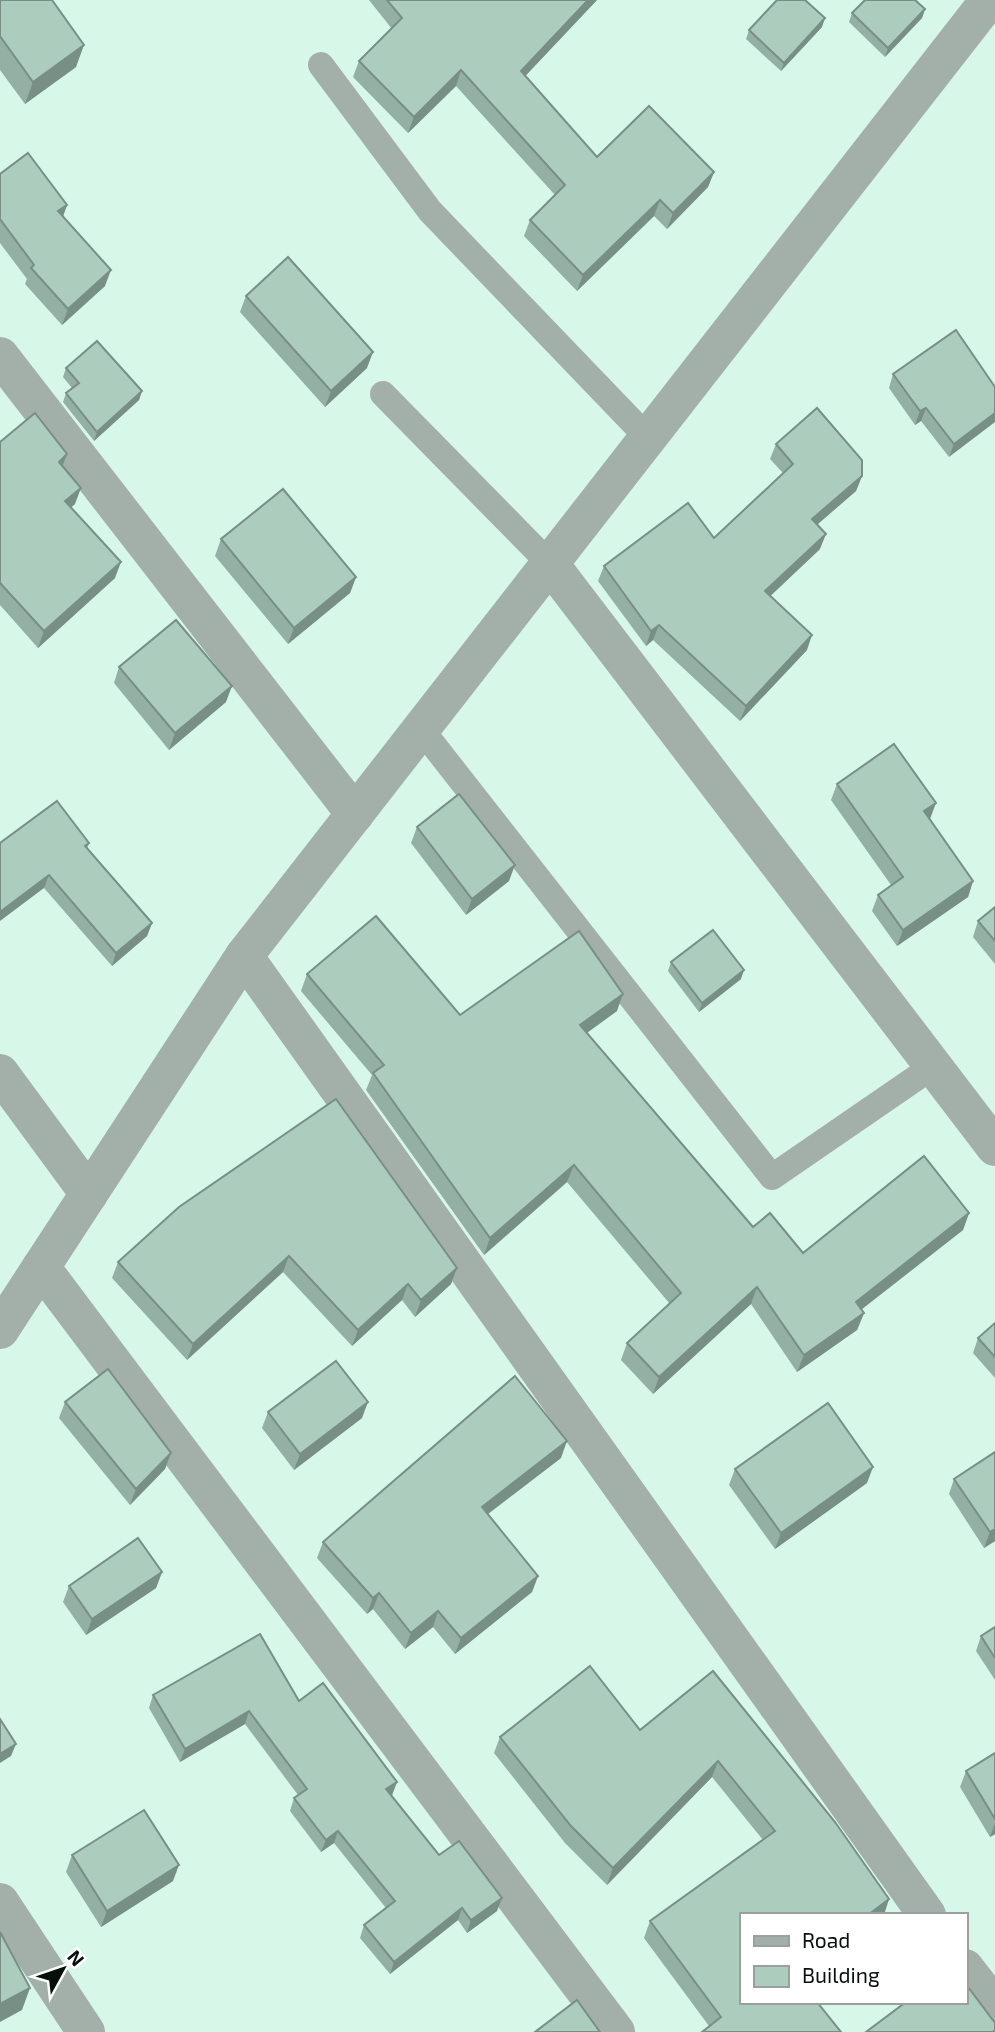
<svg xmlns="http://www.w3.org/2000/svg" width="995" height="2032" font-family="'Exo 2',sans-serif">
	<style>
		.lines { fill: none; stroke-linecap: round; stroke-linejoin: round }
		.service { stroke: #a3b0aa; stroke-width: 26 }
		.minor { stroke: #a3b0aa; stroke-width: 38 }
		.tertiary { stroke: #a3b0aa; stroke-width: 38 }
		.wall { fill: #94afa3 }
		.shaded-wall { fill: #788f85 }
		.building { fill: #acccbe; stroke: #788f85; stroke-width: 2 }
	</style>
	<rect width="100%" height="100%" fill="#d7f7e9"/>
	<g class="lines">
		<g class="service">
			<path d="M321,65L430,211L648,438"/>
			<path d="M383,394L550,564"/>
			<path d="M421,729L772,1177L935,1065"/>
		</g>
		<g class="minor">
			<path d="M0,356L355,814"/>
			<path d="M550,564L995,1147"/>
			<path d="M244,956L927,1915"/>
			<path d="M0,1073L89,1194"/>
			<path d="M41,1267L616,2032"/>
			<path d="M0,1902L86,2032"/>
			<path d="M965,1968L995,2007"/>
		</g>
		<path class="tertiary" d="M0,1330L244,956L989,0"/>
	</g>
	<g class="wall">
		<path d="M0,0L76,67L25,104L0,70Z"/>
		<path d="M369,0H597L525,76L597,157L714,172L708,187L667,229L654,216L577,291L524,236L530,220L555,195L456,86L408,133L353,77L359,61L392,29Z"/>
		<path d="M925,9L922,18L885,57L849,22L852,13Z"/>
		<path d="M822,27L781,71L746,39L749,30Z"/>
		<path d="M0,174L67,205L63,217L105,286L62,325L25,284L27,279L0,243Z"/>
		<path d="M246,296L367,368L325,407L240,312Z"/>
		<path d="M66,368L142,391L139,400L94,441L63,402L66,393L72,388L63,377Z"/>
		<path d="M893,374L995,387L949,457L921,421L915,425L889,388Z"/>
		<path d="M0,442L62,467L75,504L71,507L115,578L38,648L0,605Z"/>
		<path d="M776,444L862,476L856,491L817,525L820,549L770,596L807,650L740,721L653,640L646,646L598,581L604,566L714,538L783,473L770,459Z"/>
		<path d="M221,539L356,577L350,593L288,644L215,556Z"/>
		<path d="M119,667L226,702L169,750L114,683Z"/>
		<path d="M837,784L930,819L973,881L968,897L897,946L872,911L878,895L891,885L831,800Z"/>
		<path d="M417,827L509,881L466,915L411,843Z"/>
		<path d="M0,843H89L87,849L152,923L147,936L112,966L44,888Z"/>
		<path d="M995,907V964L973,937L978,921Z"/>
		<path d="M671,962L741,979L699,1012L668,971Z"/>
		<path d="M307,974L460,1015L617,1011L587,1033L753,1227L803,1253L969,1213L963,1230L861,1310L864,1313L857,1330L797,1372L751,1304L653,1394L621,1360L627,1343L670,1304L567,1182L484,1255L366,1090L372,1075L301,991Z"/>
		<path d="M179,1207L457,1268L451,1284L415,1317L402,1300L352,1346L283,1272L187,1360L112,1278L118,1262Z"/>
		<path d="M995,1323V1378L973,1353L978,1338Z"/>
		<path d="M65,1402L171,1453L165,1469L130,1505L59,1418Z"/>
		<path d="M268,1412L362,1418L294,1470L262,1428Z"/>
		<path d="M995,1452V1541L984,1548L949,1494L954,1479Z"/>
		<path d="M561,1458L488,1514L538,1576L532,1592L455,1654L433,1627L405,1649L373,1609L367,1614L317,1558L323,1542Z"/>
		<path d="M735,1469L867,1483L775,1549L729,1485Z"/>
		<path d="M162,1572L156,1588L86,1635L63,1602L69,1586Z"/>
		<path d="M995,1627V1680L976,1651L981,1636Z"/>
		<path d="M713,1671L835,1822L741,2002L709,2026L644,1938L650,1921L763,1840L712,1777L607,1885L565,1843L494,1753L500,1737L640,1730Z"/>
		<path d="M153,1695L299,1701L397,1782L392,1795H391L439,1855L497,1911L467,1933L458,1920L390,1974L360,1938L364,1925L386,1908L334,1843L321,1852L290,1811L294,1798L298,1795L245,1724L180,1762L149,1708Z"/>
		<path d="M995,1753V1834L990,1837L960,1787L966,1771Z"/>
		<path d="M72,1855L173,1881L101,1927L66,1872Z"/>
	</g>
	<g class="shaded-wall">
		<path d="M588,0H597L515,87L521,71Z"/>
		<path d="M925,9L922,18L885,57L888,48Z"/>
		<path d="M825,18L822,27L781,71L784,63Z"/>
		<path d="M84,45L76,67L25,104L33,82Z"/>
		<path d="M461,70L456,86L408,133L414,117Z"/>
		<path d="M714,172L708,187L667,229L673,213Z"/>
		<path d="M660,200L654,216L577,291L583,275Z"/>
		<path d="M67,205L61,221L58,211Z"/>
		<path d="M111,270L105,286L62,325L68,309Z"/>
		<path d="M373,352L367,368L325,407L331,391Z"/>
		<path d="M142,391L139,400L94,441L97,432Z"/>
		<path d="M926,408L921,421L915,425L920,411Z"/>
		<path d="M995,413V422L949,457L954,444Z"/>
		<path d="M67,454L61,470L59,462Z"/>
		<path d="M862,476L856,491L806,534L812,519Z"/>
		<path d="M81,488L75,504L60,517L65,501Z"/>
		<path d="M826,534L820,549L760,606L765,591Z"/>
		<path d="M121,562L115,578L38,648L44,631Z"/>
		<path d="M356,577L350,593L288,644L294,628Z"/>
		<path d="M659,625L653,640L646,646L651,631Z"/>
		<path d="M812,635L807,650L740,721L746,706Z"/>
		<path d="M232,686L226,702L169,750L175,733Z"/>
		<path d="M936,803L930,819L924,811Z"/>
		<path d="M515,865L509,881L466,915L472,899Z"/>
		<path d="M49,875L44,888L0,921V912Z"/>
		<path d="M973,881L968,897L897,946L903,930Z"/>
		<path d="M152,923L147,936L112,966L116,953Z"/>
		<path d="M744,970L741,979L699,1012L702,1003Z"/>
		<path d="M623,994L617,1011L574,1042L580,1025Z"/>
		<path d="M574,1165L567,1182L484,1255L490,1238Z"/>
		<path d="M969,1213L963,1230L849,1319L856,1302Z"/>
		<path d="M289,1256L283,1272L187,1360L193,1344Z"/>
		<path d="M457,1268L451,1284L415,1317L421,1300Z"/>
		<path d="M408,1284L402,1300L352,1346L358,1330Z"/>
		<path d="M757,1287L751,1304L653,1394L659,1377Z"/>
		<path d="M864,1313L857,1330L797,1372L804,1355Z"/>
		<path d="M368,1402L362,1418L294,1470L300,1454Z"/>
		<path d="M567,1441L561,1458L476,1523L482,1507Z"/>
		<path d="M171,1453L165,1469L130,1505L136,1489Z"/>
		<path d="M873,1467L867,1483L775,1549L781,1533Z"/>
		<path d="M995,1529V1541L984,1548L990,1532Z"/>
		<path d="M162,1572L156,1588L86,1635L92,1619Z"/>
		<path d="M538,1576L532,1592L455,1654L461,1638Z"/>
		<path d="M379,1593L373,1609L367,1614L373,1598Z"/>
		<path d="M438,1611L433,1627L405,1649L411,1633Z"/>
		<path d="M249,1711L245,1724L180,1762L185,1749Z"/>
		<path d="M16,1744L11,1756L0,1763V1754Z"/>
		<path d="M718,1761L712,1777L607,1885L613,1868Z"/>
		<path d="M397,1782L392,1795L381,1801L386,1789Z"/>
		<path d="M995,1823V1834L990,1837Z"/>
		<path d="M338,1831L334,1843L321,1852L326,1840Z"/>
		<path d="M179,1865L173,1881L101,1927L107,1911Z"/>
		<path d="M502,1898L497,1911L467,1933L471,1920Z"/>
		<path d="M889,1899L884,1915H868Z"/>
		<path d="M462,1908L458,1920L390,1974L394,1962Z"/>
		<path d="M30,1988L22,2010L0,2022V2004Z"/>
	</g>
	<g class="building">
		<path d="M0,0H52L84,45L33,82L0,36Z"/>
		<path d="M387,0H588L521,71L597,157L649,106L714,172L673,213L660,200L583,275L530,220L565,185L461,70L414,117L359,61L402,18Z"/>
		<path d="M777,0H805L825,18L784,63L749,30Z"/>
		<path d="M865,0H915L925,9L888,48L852,13Z"/>
		<path d="M28,153L67,205L58,211L111,270L68,309L31,268L34,265L0,219V174Z"/>
		<path d="M288,257L373,352L331,391L246,296Z"/>
		<path d="M956,330L995,387V413L954,444L926,408L920,411L893,374Z"/>
		<path d="M97,341L142,391L97,432L66,393L79,383L66,368Z"/>
		<path d="M817,408L862,460V476L812,519L826,534L765,591L812,635L746,706L659,625L651,631L604,566L688,503L714,538L793,464L776,444Z"/>
		<path d="M35,413L67,454L59,462L81,488L65,501L121,562L44,631L0,583V442Z"/>
		<path d="M283,489L356,577L294,628L221,539Z"/>
		<path d="M176,620L232,686L175,733L119,667Z"/>
		<path d="M894,744L936,803L924,811L973,881L903,930L878,895L903,877L837,784Z"/>
		<path d="M459,794L515,865L472,899L417,827Z"/>
		<path d="M57,801L89,843L85,846L152,923L116,953L49,875L0,912V843Z"/>
		<path d="M995,907V941L978,921Z"/>
		<path d="M376,916L460,1015L579,931L623,994L580,1025L753,1227L770,1213L803,1253L924,1156L969,1213L856,1302L864,1313L804,1355L757,1287L659,1377L627,1343L681,1293L574,1165L490,1238L373,1073L384,1065L307,974Z"/>
		<path d="M713,930L744,970L702,1003L671,962Z"/>
		<path d="M336,1099L457,1268L421,1300L408,1284L358,1330L289,1256L193,1344L118,1262L179,1207Z"/>
		<path d="M995,1323V1357L978,1338Z"/>
		<path d="M336,1361L368,1402L300,1454L268,1412Z"/>
		<path d="M108,1369L171,1453L136,1489L65,1402Z"/>
		<path d="M515,1376L567,1441L482,1507L538,1576L461,1638L438,1611L411,1633L379,1593L373,1598L323,1542Z"/>
		<path d="M828,1403L873,1467L781,1533L735,1469Z"/>
		<path d="M995,1452V1529L990,1532L954,1479Z"/>
		<path d="M138,1538L162,1572L92,1619L69,1586Z"/>
		<path d="M995,1627V1658L981,1636Z"/>
		<path d="M260,1634L299,1701L323,1683L397,1782L386,1789L439,1855L459,1841L502,1898L471,1920L462,1908L394,1962L364,1925L395,1901L338,1831L326,1840L294,1798L307,1789L249,1711L185,1749L153,1695Z"/>
		<path d="M590,1666L640,1730L713,1671L835,1822L889,1899L868,1915H741V2002H817L841,2032H702L721,2017L650,1921L775,1831L718,1761L613,1868L571,1826L500,1737Z"/>
		<path d="M0,1719L16,1744L0,1754Z"/>
		<path d="M995,1753V1819L966,1771Z"/>
		<path d="M144,1810L179,1865L107,1911L72,1855Z"/>
		<path d="M0,1932L30,1988L0,2004Z"/>
		<path d="M965,1983L995,2023V2030L993,2032H866L906,2002H965Z"/>
		<path d="M577,2000L600,2032H535Z"/>
	</g>
	<rect x="740" y="1913" width="228" height="91" fill="#ffffff" stroke="#9b9f9d" stroke-width="2"/>
	<rect x="754" y="1936" width="35" height="10" fill="#a3b0aa" stroke="#9b9f9d" stroke-width="2"/>
	<text x="802" y="1948" font-size="21" fill="#05100b">Road</text>
	<rect x="754" y="1966" width="35" height="21" fill="#acccbe" stroke="#9b9f9d" stroke-width="2"/>
	<text x="802" y="1983" font-size="21" fill="#05100b">Building</text>
	<g transform="translate(63 1969) rotate(50)" stroke="#ffffff" stroke-width="5" paint-order="stroke">
	<path d="M0-5L12 26L0 18L-12 26Z" fill="#05100b"/>
	<text y="-10" font-size="19" font-weight="bold" text-anchor="middle" fill="#05100b">N</text>
	</g>
</svg>
